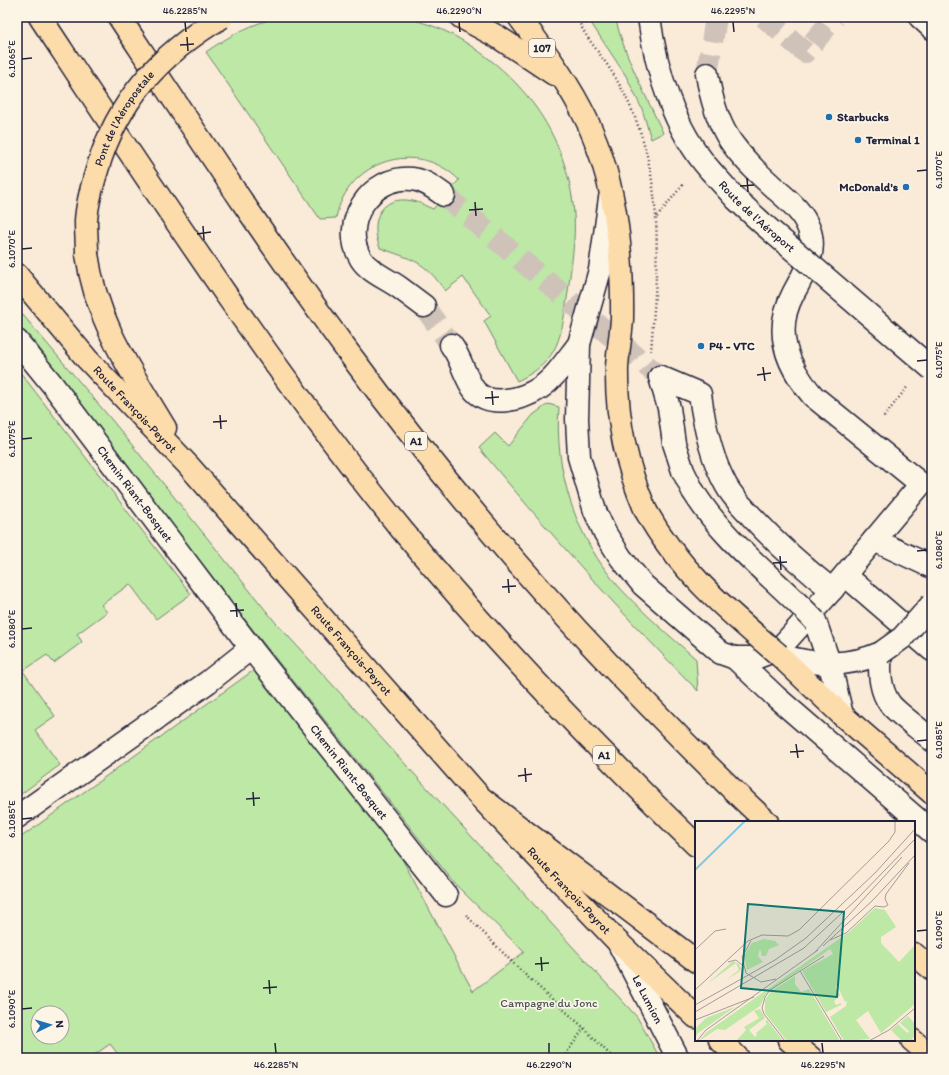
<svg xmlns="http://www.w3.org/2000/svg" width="949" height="1075" font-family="Itim,sans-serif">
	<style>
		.green { fill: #bde8a5; stroke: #708570; fill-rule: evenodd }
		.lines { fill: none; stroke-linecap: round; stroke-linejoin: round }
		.minor-tunnel { stroke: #cfc2b9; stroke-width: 22; stroke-dasharray: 22 11; stroke-linecap: butt }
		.minor-casing { stroke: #22223b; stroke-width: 25 }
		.major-casing { stroke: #22223b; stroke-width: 25 }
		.highway-casing { stroke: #22223b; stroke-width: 25 }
		.path { stroke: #22223b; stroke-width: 2.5; stroke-dasharray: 1 3; stroke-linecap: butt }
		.minor { stroke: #fcf5e5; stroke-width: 22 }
		.major { stroke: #fddcac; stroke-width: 22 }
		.highway { stroke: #fddcac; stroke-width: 22 }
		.minor-bridge-casing { stroke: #22223b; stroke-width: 25; stroke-linecap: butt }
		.major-bridge-casing { stroke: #22223b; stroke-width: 25; stroke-linecap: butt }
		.minor-bridge { stroke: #fcf5e5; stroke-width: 22 }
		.major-bridge { stroke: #fddcac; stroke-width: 22 }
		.ticks { fill: none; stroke: #22223b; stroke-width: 1.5 }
		.poi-dot { fill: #1f6fb2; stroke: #fcf5e5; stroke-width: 1.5 }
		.labels { text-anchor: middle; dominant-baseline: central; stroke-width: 3.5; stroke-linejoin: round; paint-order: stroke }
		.shield { fill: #fcf5e5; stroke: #63616e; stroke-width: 1 }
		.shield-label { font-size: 11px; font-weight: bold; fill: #22223b }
		.poi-label { font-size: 12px; font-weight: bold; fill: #22223b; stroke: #fcf5e5; text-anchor: start }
		.street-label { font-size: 12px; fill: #22223b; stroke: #fcf5e5 }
		.park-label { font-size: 12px; fill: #495456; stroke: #fcf5e5 }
		.inset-river { fill: none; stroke: #81c8e2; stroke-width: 2 }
		.inset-road { fill: none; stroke: #a49a99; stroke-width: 1 }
		.view { fill: #0f766e; fill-opacity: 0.15; stroke: #0f766e; stroke-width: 2 }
		.inset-edge { fill: none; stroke: #22223b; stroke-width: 2 }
		.neatline { fill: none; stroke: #22223b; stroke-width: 1.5 }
		.ticks-label { font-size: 10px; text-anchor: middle; fill: #22223b }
	</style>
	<rect width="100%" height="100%" fill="#faead8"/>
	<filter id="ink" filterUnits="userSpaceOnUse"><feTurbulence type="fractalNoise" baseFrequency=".025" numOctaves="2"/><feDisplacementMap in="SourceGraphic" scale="8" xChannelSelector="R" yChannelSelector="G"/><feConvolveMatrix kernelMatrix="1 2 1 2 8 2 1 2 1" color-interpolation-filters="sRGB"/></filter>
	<g filter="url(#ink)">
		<g class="green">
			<path d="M280,17H406C420,22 436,26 449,33C519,70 568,133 574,214C576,240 571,266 568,292C561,335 561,361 517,381L484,321L491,316L463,277L445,291C424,260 413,260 380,248C369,222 380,194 413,201C420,202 427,207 433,209L459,180C418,138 347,160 336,218L320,219L206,52C229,36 252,23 280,17Z"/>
			<path d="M587,17H615C625,58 646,95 663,133L651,139L642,109L626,76Z"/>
			<path d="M17,308L111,419L276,623L637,1017L660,1058H121L110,1044L90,1058H17V840L254,670L393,842L473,991L524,952L456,885L249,625L86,412L34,341L17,325ZM38,1013H62V1037H38Z"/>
			<path d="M17,368L191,594L156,619L130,584L101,605L107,612L77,634L82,642L54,663L47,655L23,671L55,716L35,730L60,765L17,797Z"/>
			<path d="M548,404L559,407C554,472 576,539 620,588C643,613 670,636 696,659L698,691C621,613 548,532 479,448L495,433L508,446L533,415Z"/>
		</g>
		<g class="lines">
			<g class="minor-tunnel">
				<path d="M764,17L805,52L835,17"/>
				<path d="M707,74L716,17"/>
				<path d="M444,195L660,377"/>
				<path d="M424,306L451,345"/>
			</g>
			<defs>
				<g id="minor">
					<path d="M649,17C656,71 674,129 710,170"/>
					<path d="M920,17L932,28"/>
					<path d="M707,74C716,127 730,148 770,184C784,197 802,209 809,229C818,253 804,273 793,294C773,332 787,366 813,396L921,484L832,590L779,649L755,658H735"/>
					<path d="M610,198L600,270L579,344L577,419L579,457L595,511L605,533L621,558L643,585L721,653L735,658L776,697L932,832"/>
					<path d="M424,306C416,300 408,294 400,288C388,279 369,272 361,259C339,224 370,175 412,179C424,180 434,188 444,195"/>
					<path id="s1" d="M17,341L52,384L251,648L446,895"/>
					<path d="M451,345C462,359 464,377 475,391C491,408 523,399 540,388C556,377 567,359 579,344"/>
					<path d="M660,377L700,394C704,425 711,458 726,485C733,498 743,507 753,518C777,544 804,568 832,590"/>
					<path d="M660,377L669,408L674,443L683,471L693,491"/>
					<path d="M874,540L932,567"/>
					<path d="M845,575L932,650"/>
					<path d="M815,621L830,665L842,715"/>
					<path d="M881,653C879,669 879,689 890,704C897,713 922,731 932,740"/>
					<path d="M779,655C814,665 847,668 881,653"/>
					<path d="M17,817L208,682L251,648"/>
					<path id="s2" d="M620,946L678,1058"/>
				</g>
				<g id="major">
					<path d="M461,17L498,37L554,74"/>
					<path d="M519,17C541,46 563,75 580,107C615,171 623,247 622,319C621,335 618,351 617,367C616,418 625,464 646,511"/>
					<path d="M87,254C96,322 131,371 165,428"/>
					<path id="s3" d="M17,275L87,359L188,465L481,798L617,941L696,1017"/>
					<path d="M779,655L842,715L932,793"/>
					<path d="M720,1040L738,1058"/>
				</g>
				<g id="highway">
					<path d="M40,17C155,191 270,368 402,530C494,641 593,745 696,845"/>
					<path d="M119,17C194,130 268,243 348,352C445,483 548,604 663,720C697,755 731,789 767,822"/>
					<path d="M481,798L696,961"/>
					<path d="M914,954L932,969"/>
					<path d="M789,1040L811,1058"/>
					<path d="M912,1040L932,1057"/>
				</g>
			</defs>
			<use href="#minor" class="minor-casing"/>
			<use href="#major" class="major-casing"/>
			<use href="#highway" class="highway-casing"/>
			<g class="path">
				<path d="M577,17C583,34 596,48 606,63C616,78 624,92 631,108C666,188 657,267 651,351"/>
				<path d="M657,217L684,183"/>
				<path d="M884,417L908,386"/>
				<path d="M466,915L520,970L584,1028L613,1058"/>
				<path d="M563,1058L584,1028"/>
			</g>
			<use href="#minor" class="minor"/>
			<use href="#major" class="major"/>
			<use href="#highway" class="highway"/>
			<defs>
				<g id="minor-bridge">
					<path id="s4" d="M710,170L736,199L762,223L932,369"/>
					<path d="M693,491C725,543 774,577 815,621"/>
					<path d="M881,653L902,638L932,604"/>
				</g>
				<g id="major-bridge">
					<path id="s5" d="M87,254C87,243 86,232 86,221C87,204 92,186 97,170C117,101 160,54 222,17"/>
					<path d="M646,511C678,570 729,612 779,655"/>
				</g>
			</defs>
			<use href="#minor-bridge" class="minor-bridge-casing"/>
			<use href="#major-bridge" class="major-bridge-casing"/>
			<use href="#minor-bridge" class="minor-bridge"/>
			<use href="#major-bridge" class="major-bridge"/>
		</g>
	</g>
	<path class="ticks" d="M185,22L186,32M459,22L460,32M733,22L734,32M187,37L188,51M180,45L194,44M22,59L32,58M917,171L927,170M747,178L748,192M740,186L754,185M475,202L476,216M469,210L483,209M203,226L204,240M197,234L211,232M22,249L32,248M917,361L927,360M763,367L765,381M757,375L771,373M492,391L493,405M485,398L499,397M220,415L221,429M213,422L227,421M22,439L32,438M917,551L927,550M780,556L781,570M773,563L787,562M508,579L509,593M502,587L516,586M236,603L237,617M230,611L244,610M22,629L32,628M917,741L927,740M796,744L798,758M790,752L804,751M525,768L526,782M518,776L532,774M253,792L254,806M246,799L260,798M22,819L32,818M917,931L927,930M541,957L542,971M535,964L549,963M269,980L270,994M263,988L277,987M22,1009L32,1008M275,1043L276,1053M549,1043V1053M822,1043L823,1053"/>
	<g class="poi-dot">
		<circle cx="829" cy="117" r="4"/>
		<circle cx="858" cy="140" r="4"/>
		<circle cx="906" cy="187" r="4"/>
		<circle cx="701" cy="346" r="4"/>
	</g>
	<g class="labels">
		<g class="shield">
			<rect x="529" y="39" width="26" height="18" rx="3"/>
			<rect x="405" y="432" width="22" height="18" rx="3"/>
			<rect x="593" y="746" width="22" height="18" rx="3"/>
		</g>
		<g class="shield-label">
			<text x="542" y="48">107</text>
			<text x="416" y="441">A1</text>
			<text x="604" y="755">A1</text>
		</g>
		<g class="poi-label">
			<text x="837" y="117">Starbucks</text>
			<text x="866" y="140">Terminal 1</text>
			<text x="898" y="187" text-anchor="end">McDonald's</text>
			<text x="709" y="346">P4 - VTC</text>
		</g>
		<g class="street-label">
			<text stroke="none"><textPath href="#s5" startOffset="144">Pont de l'Aéropostale</textPath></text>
			<text stroke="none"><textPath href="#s4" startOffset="66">Route de l'Aéroport</textPath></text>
			<text stroke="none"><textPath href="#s3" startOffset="179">Route François-Peyrot</textPath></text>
			<text stroke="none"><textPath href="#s1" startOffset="193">Chemin Riant-Bosquet</textPath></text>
			<text stroke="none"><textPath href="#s3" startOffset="503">Route François-Peyrot</textPath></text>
			<text stroke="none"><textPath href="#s1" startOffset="544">Chemin Riant-Bosquet</textPath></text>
			<text stroke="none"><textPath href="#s3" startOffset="827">Route François-Peyrot</textPath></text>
			<text stroke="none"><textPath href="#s2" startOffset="60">Le Lumion</textPath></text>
		</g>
		<g class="park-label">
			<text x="549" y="1003">Campagne du Jonc</text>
		</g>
	</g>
	<g transform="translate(695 821)">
		<rect width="220" height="220" fill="#faead8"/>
		<path d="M180,87L190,89L201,106L186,116V122L204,141L220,124V183L186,212L173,190L161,199L175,218L149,220L135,196L151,185L152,180L150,181L142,164L140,166L145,174L139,180L141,184L146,182V184L131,191L107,150L138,133L135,128L71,173L65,185L30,209L22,208L4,220L12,211L154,111ZM69,118L80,120L84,124L74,128L71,135H67L65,128L63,135L68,141L52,149L49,134L57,122ZM38,140L44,143L46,148L44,151L31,159L44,149L41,142L12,163ZM100,155V163L106,171L114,168L145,220H92L70,192V179L76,170ZM40,186L3,212L0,217V208L11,197ZM65,188L70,197L54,209L60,216L62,214L61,212L72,203L70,200L72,199L88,220H41L51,209L49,206L64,197L59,190ZM213,195L220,203V214L217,218L219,220H207L196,209L203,203L212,212L214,210L205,202Z" fill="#bde8a5"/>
		<path class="inset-river" d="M0,49L50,0"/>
		<path class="inset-road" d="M135,119L151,112L180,85L189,86L193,84L190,78L191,73L214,42M56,120L47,136L51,152L66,161L81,158M128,125L177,80L220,34M0,129L20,110L31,108M120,131L207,36M33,141L41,139L47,144M105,150L147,220M0,169L53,120L67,114L93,115L104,109L194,20L200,11V0M0,184L80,139L111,117L180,52L220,8M0,191L109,127L161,79L220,18M0,199L59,176M2,220L11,209L123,129M90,220L69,193L67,187L70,176L75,169L129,135M174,220L194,209L220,187"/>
		<path class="view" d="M53,83L149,91L142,176L46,167Z"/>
		<rect width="220" height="220" class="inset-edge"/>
	</g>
	<rect width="949" height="1075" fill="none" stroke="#fcf5e5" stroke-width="44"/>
	<g transform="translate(50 1025) rotate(85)"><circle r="19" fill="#fcf5e5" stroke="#a5a1a1"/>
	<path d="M0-3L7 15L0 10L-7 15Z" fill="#1f6fb2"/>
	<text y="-6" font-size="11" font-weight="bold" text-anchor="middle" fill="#22223b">N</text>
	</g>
	<rect x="22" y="22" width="905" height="1031" class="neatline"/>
	<g class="ticks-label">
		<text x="185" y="14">46.2285°N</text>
		<text x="459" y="14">46.2290°N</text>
		<text x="733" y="14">46.2295°N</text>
		<text transform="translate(11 59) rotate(-90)" y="4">6.1065°E</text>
		<text transform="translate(938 170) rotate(-90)" y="4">6.1070°E</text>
		<text transform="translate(11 249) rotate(-90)" y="4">6.1070°E</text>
		<text transform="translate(938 360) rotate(-90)" y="4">6.1075°E</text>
		<text transform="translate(11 439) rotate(-90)" y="4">6.1075°E</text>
		<text transform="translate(938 550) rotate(-90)" y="4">6.1080°E</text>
		<text transform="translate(11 629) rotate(-90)" y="4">6.1080°E</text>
		<text transform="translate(938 740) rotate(-90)" y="4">6.1085°E</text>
		<text transform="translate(11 819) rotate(-90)" y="4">6.1085°E</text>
		<text transform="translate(938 930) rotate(-90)" y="4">6.1090°E</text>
		<text transform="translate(11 1009) rotate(-90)" y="4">6.1090°E</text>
		<text x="276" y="1068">46.2285°N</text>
		<text x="549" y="1068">46.2290°N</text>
		<text x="823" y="1068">46.2295°N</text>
	</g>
</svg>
